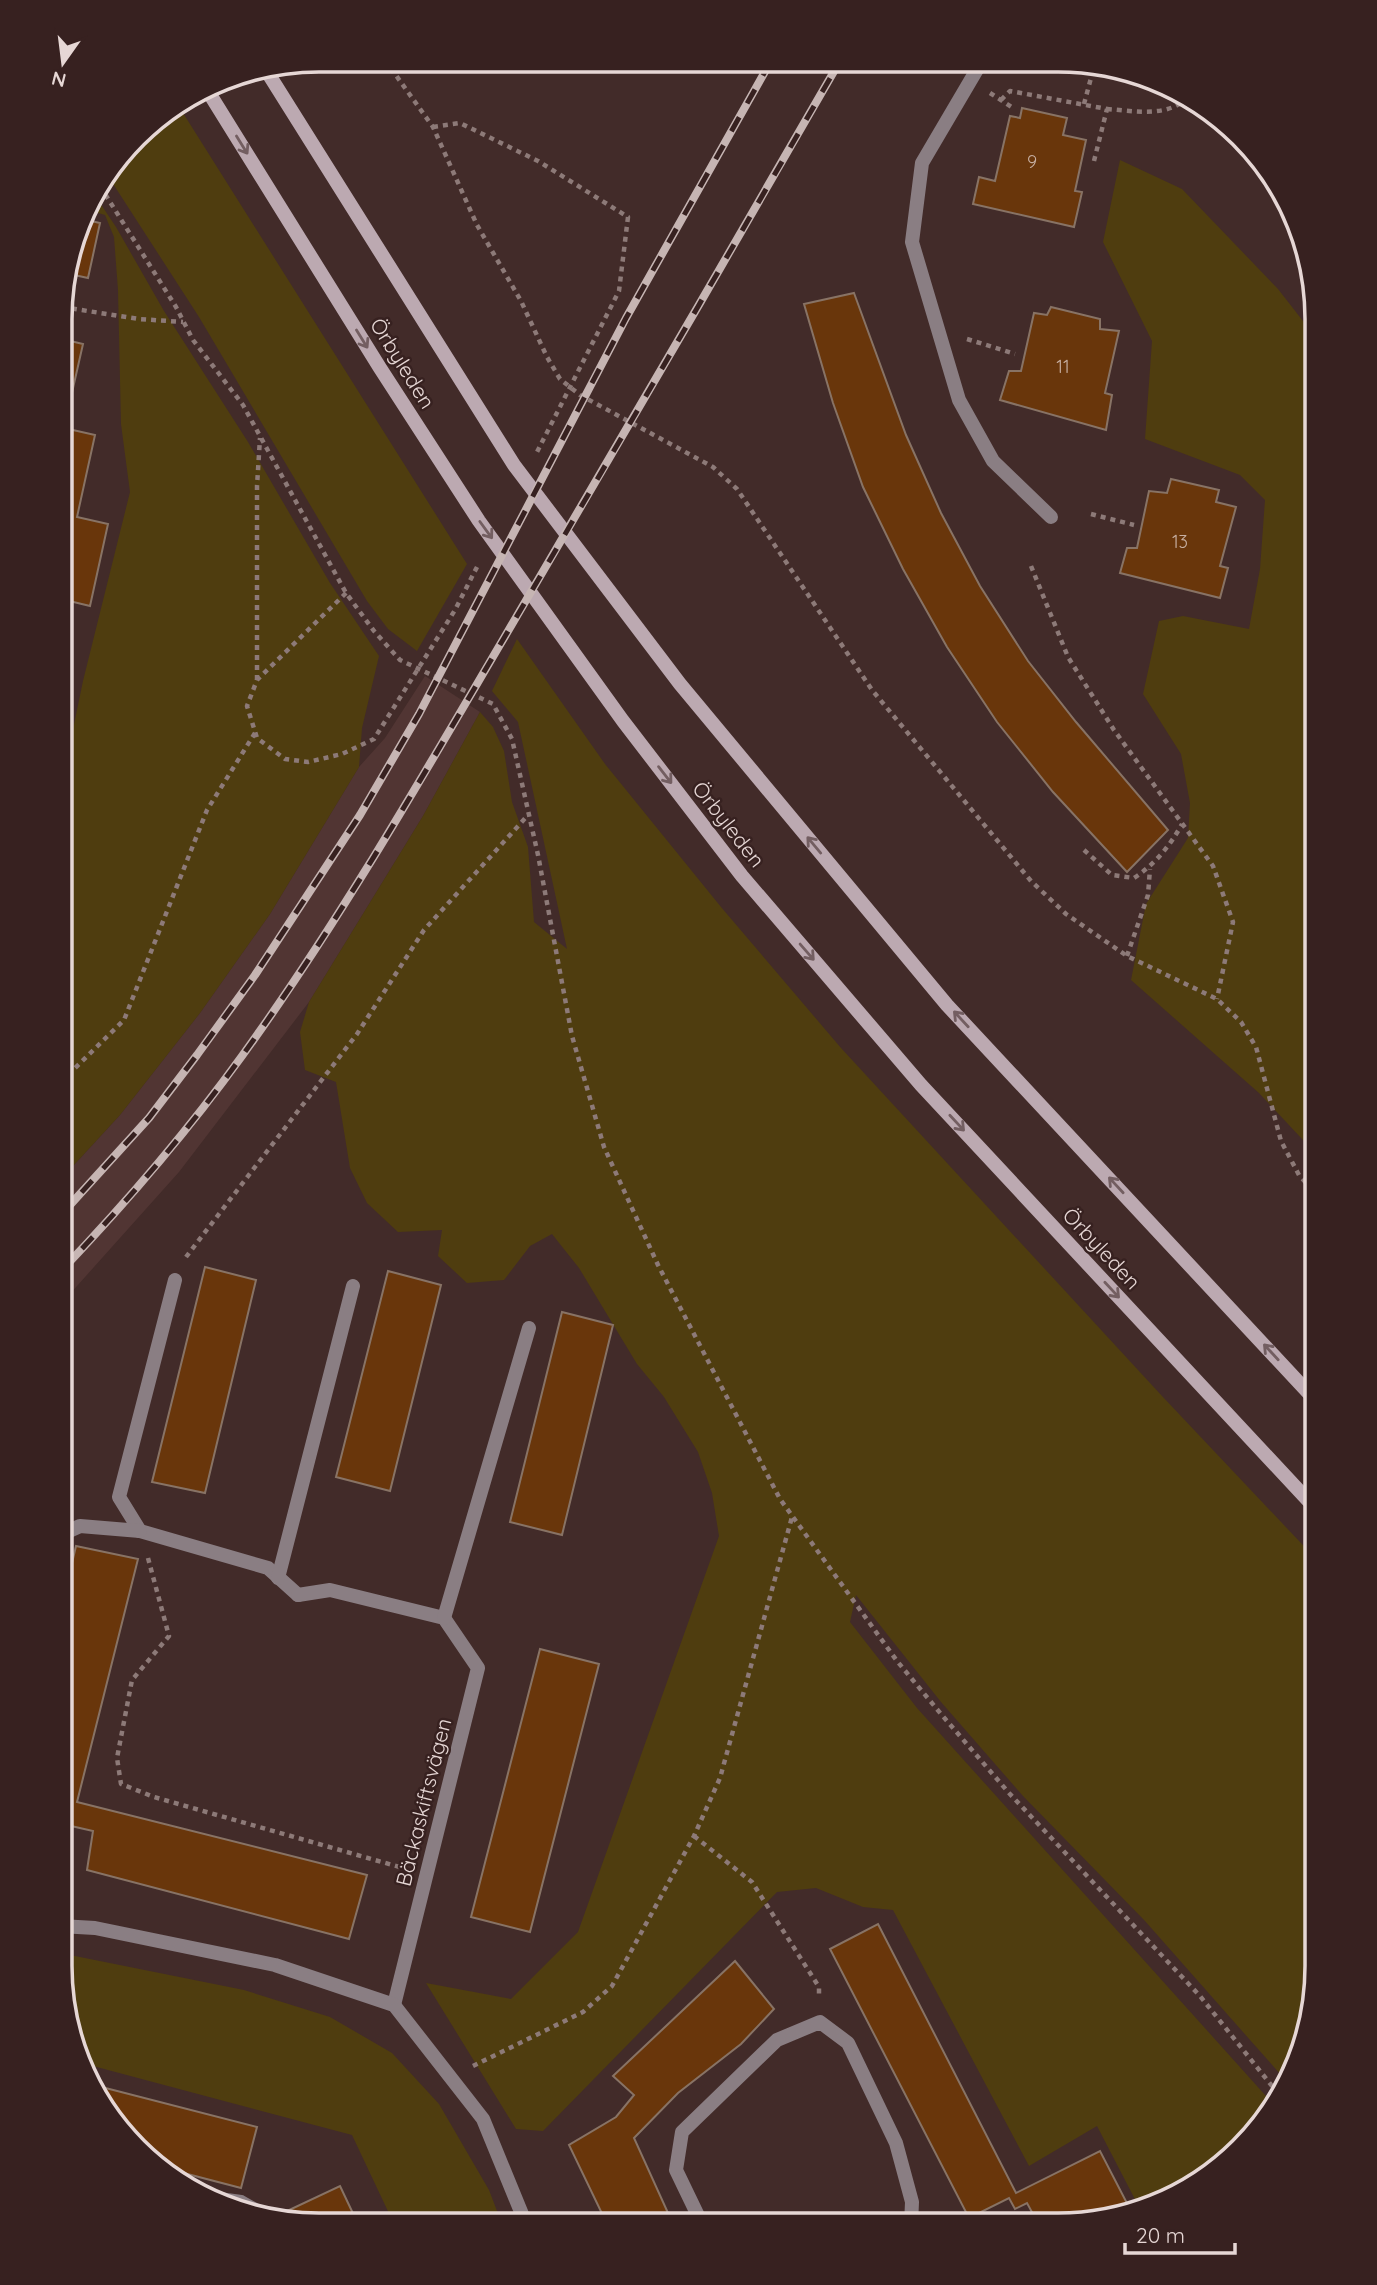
<svg xmlns="http://www.w3.org/2000/svg" width="1377" height="2285" font-family="Quicksand,sans-serif">
	<style>
		.built { fill: #513533 }
		.green { fill: #4f3d0f }
		.building { fill: #69360b; stroke: #887365; stroke-width: 2 }
		.lines { fill: none; stroke-linecap: round; stroke-linejoin: round }
		.path { stroke: #8d7a78; stroke-width: 4.5; stroke-dasharray: 5 5; stroke-linecap: butt }
		.lane { stroke: #8a7e83; stroke-width: 14 }
		.street { stroke: #8a7e83; stroke-width: 14 }
		.secondary { stroke: #bca9b1; stroke-width: 14 }
		.rail-casing { stroke: #c6b5b3; stroke-width: 8 }
		.rail { stroke: #372120; stroke-width: 5; stroke-dasharray: 16; stroke-linecap: butt }
		.oneway { stroke: #735e61 }
		.labels { text-anchor: middle; dominant-baseline: central; stroke-width: 5; stroke-linejoin: round; paint-order: stroke }
		.number-label { font-size: 18px; fill: #c7afa2 }
		.street-label { font-size: 21px; fill: #e6d7d5; stroke: #372120 }
		.rim { fill: none; stroke: #e6d7d5; stroke-width: 3.5 }
	</style>
	<rect width="100%" height="100%" fill="#422b29"/>
	<path class="built" d="M425,676L480,712L423,816L309,1002L179,1172L60,1305L61,1179L120,1115L200,1013L270,914L359,767L385,738Z"/>
	<g class="green">
		<path d="M178,105L467,564L417,651L388,629L367,601L199,317L108,176L147,124Z"/>
		<path d="M1120,160L1182,189L1278,289L1317,339V1155L1259,1093L1131,980L1146,904L1188,838L1190,803L1181,754L1143,694L1159,621L1183,616L1249,629L1260,569L1265,500L1240,475L1145,439L1152,341L1103,242Z"/>
		<path d="M94,194L116,227L164,311L248,442L330,583L379,656L362,728L359,767L270,914L200,1013L120,1115L61,1179V787L83,681L130,492L121,424L118,290L114,237L105,215L85,209Z"/>
		<path d="M517,639L605,764L721,907L841,1048L1162,1396L1317,1560V1984L1298,2065L1288,2083L1145,1921L1023,1796L941,1702L856,1595L850,1622L917,1708L1275,2106C1250,2149 1190,2199 1140,2209L1097,2126L1029,2166L893,1910L863,1907L816,1888L777,1892L543,2131L516,2129L426,1983L511,1999L578,1932L719,1536L712,1493L698,1452L664,1397L637,1364L579,1268L552,1234L530,1246L504,1280L467,1283L438,1256L442,1230L398,1232L367,1203L350,1168L336,1082L305,1070L300,1032L309,1002L423,816L480,712L493,727L504,751L512,802L528,847L534,922L567,949L518,722L492,691Z"/>
		<path d="M60,1953L244,1990L330,2017L392,2053L439,2104L489,2190L502,2224H394L352,2135L78,2062L60,1967Z"/>
	</g>
	<g class="building">
		<path d="M1022,108L1067,118L1063,135L1086,140L1075,191L1082,192L1074,227L973,204L979,177L995,181L1010,116L1020,118Z"/>
		<path d="M82,219L100,223L88,278L65,273Z"/>
		<path d="M854,293L906,435L941,513L980,586L1028,661L1076,722L1168,830L1127,872L1053,792L997,722L947,647L903,569L863,487L833,403L804,304Z"/>
		<path d="M1051,307L1100,319V329L1119,331L1105,393L1112,395L1106,430L1000,400L1009,371H1021L1034,313L1047,315Z"/>
		<path d="M62,339L83,344L64,428L95,435L77,517L108,524L90,606L61,599Z"/>
		<path d="M1171,479L1219,490L1216,502L1236,507L1220,566L1228,568L1220,598L1120,573L1127,548H1137L1149,491L1167,493Z"/>
		<path d="M61,659L70,661L61,705Z"/>
		<path d="M205,1267L256,1280L205,1493L152,1482Z"/>
		<path d="M388,1271L441,1285L390,1491L336,1477Z"/>
		<path d="M562,1312L613,1325L562,1535L510,1522Z"/>
		<path d="M76,1546L138,1559L77,1802L367,1875L349,1939L87,1870L93,1831L71,1826L68,1837L60,1834V1614Z"/>
		<path d="M540,1649L599,1664L530,1932L471,1917Z"/>
		<path d="M878,1924L1016,2193L1100,2151L1131,2211L1059,2225H1039L1027,2203L1015,2209L1009,2198L969,2218L830,1949Z"/>
		<path d="M735,1961L774,2009L741,2044L678,2093L634,2138L673,2224H607L569,2145L616,2117L634,2095L613,2076Z"/>
		<path d="M90,2084L257,2127L241,2188L153,2165L113,2125Z"/>
		<path d="M340,2186L358,2224L293,2223L287,2211Z"/>
	</g>
	<g class="lines">
		<g class="path">
			<path d="M385,60L433,127L477,225L521,301L547,357L560,379L580,395L713,467L737,489L872,690L1031,881L1066,914L1127,956L1217,999L1241,1022L1256,1047L1281,1141L1299,1175L1317,1195"/>
			<path d="M1095,62L1102,67L1161,81"/>
			<path d="M990,93L1013,108"/>
			<path d="M1001,100L1010,91L1107,109L1094,161"/>
			<path d="M1084,104L1095,63"/>
			<path d="M1107,109C1134,111 1168,118 1188,97"/>
			<path d="M433,127L460,123L538,161L628,217L619,291L537,452"/>
			<path d="M100,186L176,307L193,340L243,405L346,593L374,631L400,660L493,704L512,739L538,855L572,1036L604,1147L658,1265L780,1499L897,1661L941,1714L1009,1793L1200,1996L1280,2096"/>
			<path d="M62,307L139,319L183,322"/>
			<path d="M967,339L1015,354"/>
			<path d="M1091,514L1134,525"/>
			<path d="M1031,566L1068,657L1114,730L1213,866L1233,922L1217,999"/>
			<path d="M346,593L257,680L247,706L257,738L285,759L308,762L342,754L374,739L455,610L478,565"/>
			<path d="M257,680V486L260,438"/>
			<path d="M1084,850L1112,875L1134,878C1155,864 1170,846 1182,824"/>
			<path d="M1127,956L1148,895L1150,869"/>
			<path d="M61,1082L124,1020L207,810L255,733"/>
			<path d="M186,1257L357,1034L424,930L529,814"/>
			<path d="M148,1558L169,1636L132,1680L117,1758L121,1784L154,1797L403,1868"/>
			<path d="M694,1836L752,1882L819,1987V1997"/>
			<path d="M473,2066L583,2012L612,1986L694,1836L720,1778L792,1517"/>
		</g>
		<path class="lane" d="M140,1531L268,1568L298,1595"/>
		<g class="street">
			<path d="M982,61L922,163L912,242L959,400L993,461L1051,517"/>
			<path d="M1291,207L1300,229"/>
			<path d="M140,1531L119,1497L175,1280"/>
			<path d="M60,1535L80,1526L140,1531"/>
			<path d="M278,1578L353,1286"/>
			<path d="M298,1595L330,1590L444,1618L478,1668L394,2005"/>
			<path d="M444,1618L529,1328"/>
			<path d="M60,1926L95,1928L275,1965L394,2005L483,2119L526,2224"/>
			<path d="M205,2197L241,2202L273,2220"/>
			<path d="M702,2224L676,2170L682,2132L777,2040L820,2022L848,2043L896,2143L912,2202L911,2225"/>
		</g>
		<g class="secondary">
			<path d="M266,70L514,465L680,684L947,1005L1317,1402"/>
			<path d="M206,88L380,368L479,521L623,721L742,876L921,1085L1317,1510"/>
		</g>
		<defs>
			<g id="rail">
				<path d="M60,1216L149,1118L197,1055L255,975L360,815L419,714L626,318L771,61"/>
				<path d="M60,1272C125,1204 187,1132 242,1056C339,922 421,779 504,638C617,446 729,254 840,61"/>
			</g>
		</defs>
		<use href="#rail" class="rail-casing"/>
		<use href="#rail" class="rail"/>
	</g>
	<defs><path id="oneway-shaft" d="M-6 0H5M1.5-3L5.5 0L1.5 3" fill="none" stroke-width="1.6" stroke-linecap="round" stroke-linejoin="round" transform="scale(1.75)"/></defs>
	<g class="oneway">
		<use href="#oneway-shaft" transform="translate(242 145) rotate(58)"/>
		<use href="#oneway-shaft" transform="translate(362 339) rotate(58)"/>
		<use href="#oneway-shaft" transform="translate(486 530) rotate(54)"/>
		<use href="#oneway-shaft" transform="translate(665 775) rotate(52)"/>
		<use href="#oneway-shaft" transform="translate(814 845) rotate(-130)"/>
		<use href="#oneway-shaft" transform="translate(807 952) rotate(49)"/>
		<use href="#oneway-shaft" transform="translate(961 1019) rotate(-133)"/>
		<use href="#oneway-shaft" transform="translate(957 1123) rotate(47)"/>
		<use href="#oneway-shaft" transform="translate(1116 1185) rotate(-133)"/>
		<use href="#oneway-shaft" transform="translate(1112 1290) rotate(47)"/>
		<use href="#oneway-shaft" transform="translate(1271 1352) rotate(-133)"/>
	</g>
	<g class="labels">
		<g class="number-label">
			<text x="1032" y="161">9</text>
			<text x="1063" y="366">11</text>
			<text x="1180" y="541">13</text>
		</g>
		<g class="street-label">
			<text transform="translate(403 363) rotate(58)">Örbyleden</text>
			<text transform="translate(729 824) rotate(52)">Örbyleden</text>
			<text transform="translate(1102 1248) rotate(47)">Örbyleden</text>
			<text transform="translate(423 1802) rotate(-76)">Bäckaskiftsvägen</text>
		</g>
	</g>
	<path d="M0 0H1377V2285H0ZM319 72H1058A247 247 0 0 1 1305 319V1966A247 247 0 0 1 1058 2213H319A247 247 0 0 1 72 1966V319A247 247 0 0 1 319 72Z" fill="#372120" fill-rule="evenodd"/>
	<path class="rim" d="M319 72H1058A247 247 0 0 1 1305 319V1966A247 247 0 0 1 1058 2213H319A247 247 0 0 1 72 1966V319A247 247 0 0 1 319 72Z"/>
	<g transform="translate(63 63) rotate(194)" stroke="#372120" stroke-width="5" paint-order="stroke">
	<path d="M0-5L12 26L0 18L-12 26Z" fill="#e6d7d5"/>
	<text y="-10" font-size="19" font-weight="bold" text-anchor="middle" fill="#e6d7d5">N</text>
	</g>
	<path d="M1125 2243v10h110v-10" fill="none" stroke="#e6d7d5" stroke-width="3.5"/>
	<text x="1136" y="2243" font-size="21" fill="#e6d7d5" stroke="#372120" stroke-width="5" paint-order="stroke">20 m</text>
</svg>
